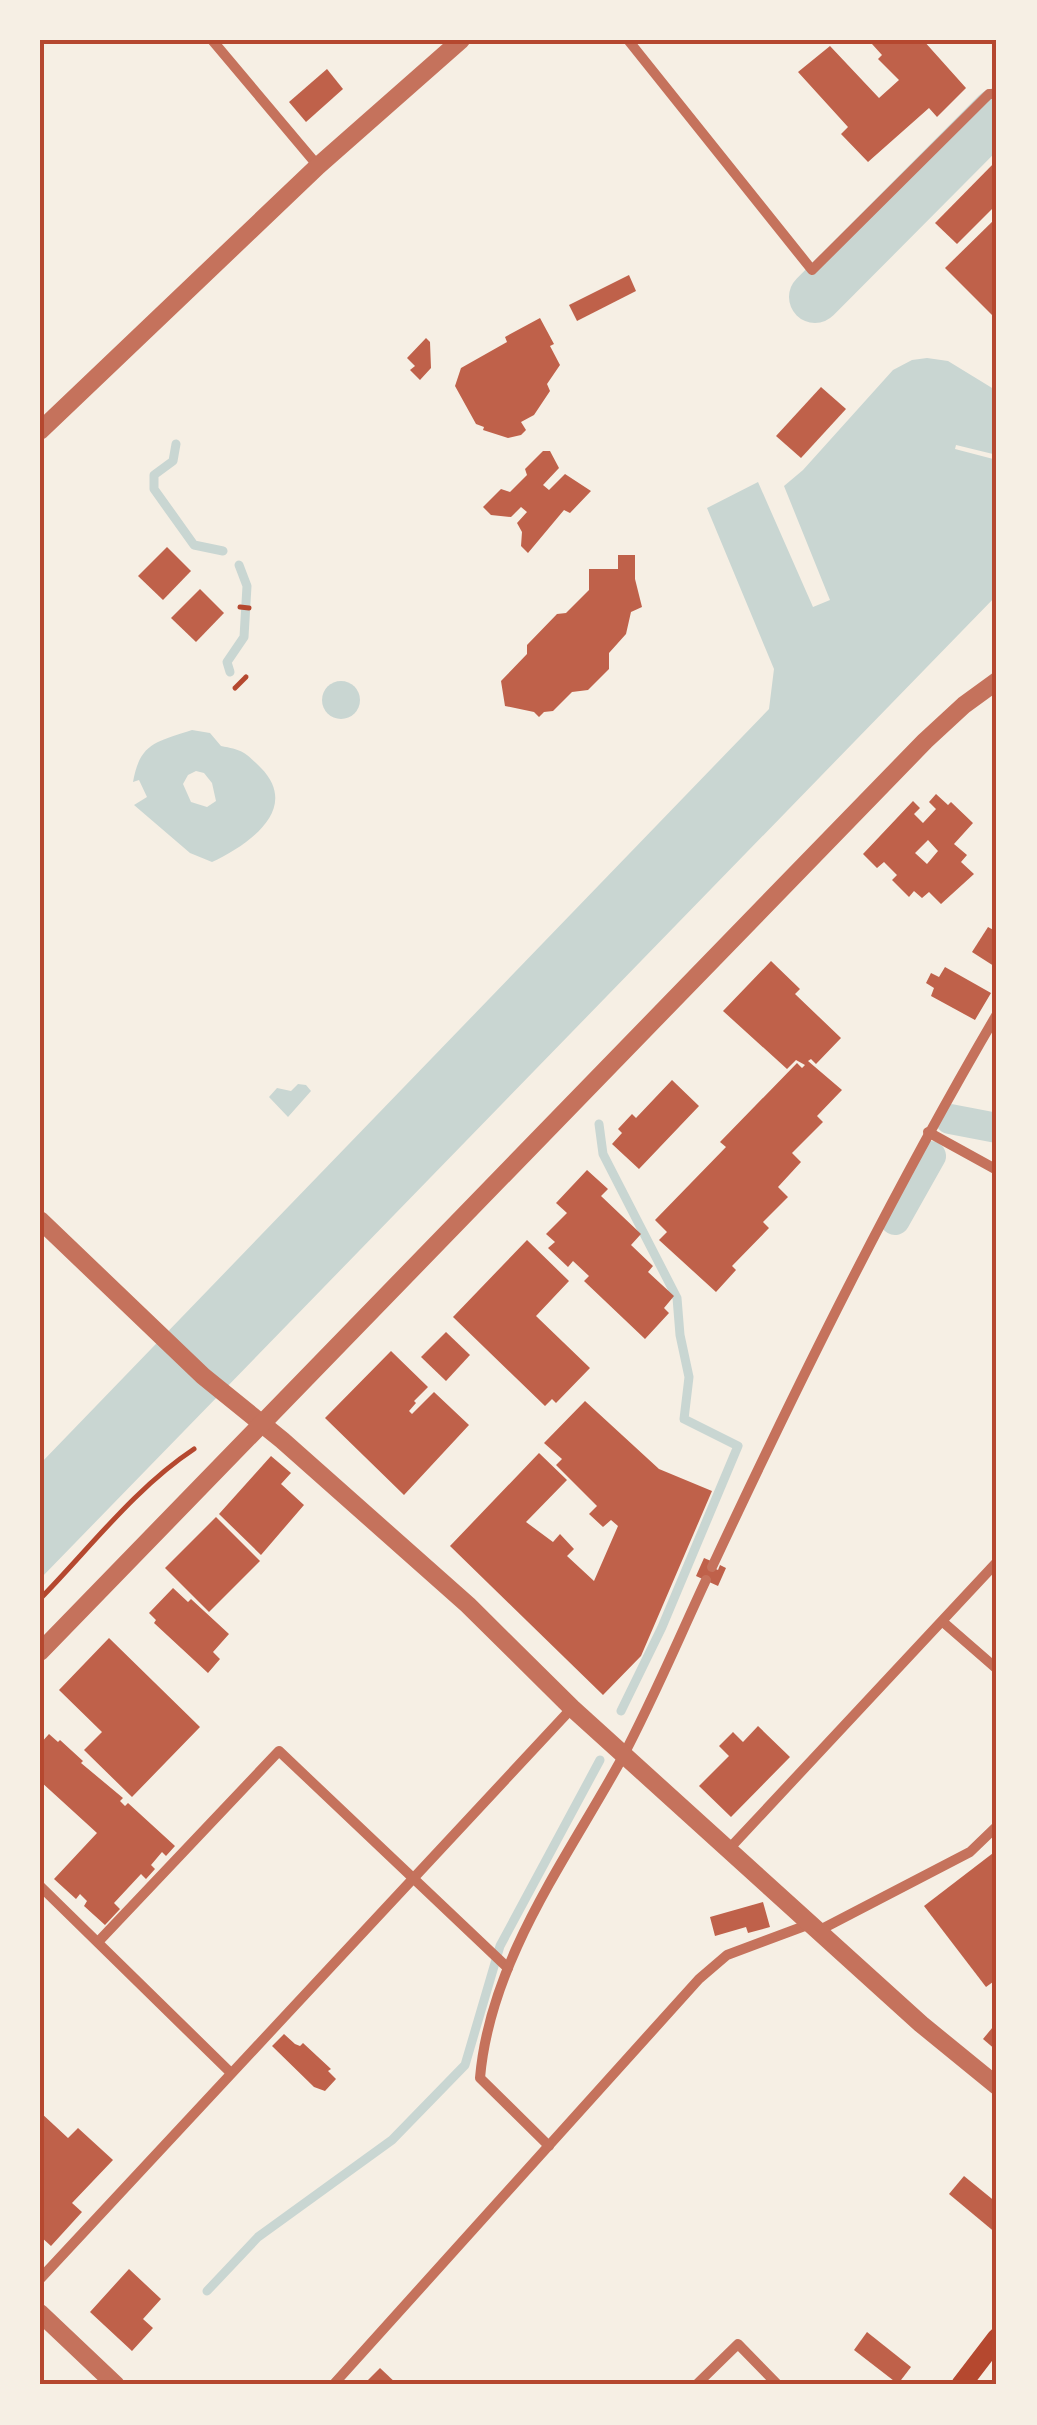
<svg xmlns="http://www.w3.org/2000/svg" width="1037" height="2425" font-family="Lato,sans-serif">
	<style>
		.water { fill: #c9d6d2; fill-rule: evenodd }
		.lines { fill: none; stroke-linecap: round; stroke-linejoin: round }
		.stream { stroke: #c9d6d2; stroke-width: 9 }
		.canal { stroke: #c9d6d2; stroke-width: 30 }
		.river { stroke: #c9d6d2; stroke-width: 52 }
		.building { fill: #bf614a; fill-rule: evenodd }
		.path { stroke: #b5482f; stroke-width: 5 }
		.minor { stroke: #c5725c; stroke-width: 10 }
		.tertiary { stroke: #c5725c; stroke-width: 18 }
		.secondary { stroke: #b5482f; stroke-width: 20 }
		.neatline { fill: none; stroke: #b5482f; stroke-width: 4 }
	</style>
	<rect width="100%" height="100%" fill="#f6efe4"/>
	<g class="water">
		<path d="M927,358L948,361L997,391V455L956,445L955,449L997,460V595L40,1579V1464L769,709L774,669L707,508L758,482L813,607L830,600L784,486L803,470L893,370L912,360Z"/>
		<circle cx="341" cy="700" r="19"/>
		<path d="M192,730L210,733L221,746C243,750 245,752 261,768C301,809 248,845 212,862L190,853L134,805L147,797L139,780L133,782C140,742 157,742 192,730ZM196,771L204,773L212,783L216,801L207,807L191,802L183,784L188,775Z"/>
		<path d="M298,1084L306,1085L311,1091L288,1117L269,1097L277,1088L291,1091Z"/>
	</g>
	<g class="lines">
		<g class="stream">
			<path d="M176,444L173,461L154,475V489L194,545L223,551"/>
			<path d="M230,672L227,662L244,637L247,586L239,565"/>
			<path d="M599,1124L603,1154L677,1298L680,1335L689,1377L684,1419L738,1446L662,1627L621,1711"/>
			<path d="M207,2291L258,2237L392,2140L465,2065L500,1946L600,1760"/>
		</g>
		<g class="canal">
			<path d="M950,1119L997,1128"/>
			<path d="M895,1220L931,1156"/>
		</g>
		<path class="river" d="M815,297L997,114"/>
	</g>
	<g class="building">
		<path d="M876,40H923L966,88L937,117L929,108L868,162L841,134L848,127L798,72L830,46L879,98L899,80L878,59L882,55L872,44Z"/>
		<path d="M327,69L343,89L306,122L289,102Z"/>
		<path d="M997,160V204L957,244L935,223Z"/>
		<path d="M997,217V320L945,268Z"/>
		<path d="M629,275L636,291L577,321L569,305Z"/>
		<path d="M540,318L554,344L550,346L560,365L547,384L550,391L534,415L521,422L526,430L521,435L508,438L483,430L484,427L476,424L455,386L461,368L507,342L505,337Z"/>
		<path d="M426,338L430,342L431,368L420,380L410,370L415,366L407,358Z"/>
		<path d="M821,387L846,409L801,458L776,436Z"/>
		<path d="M543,451H550L559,468L543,485L549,490L565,474L591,491L570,513L564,510L528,553L521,546L522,532L517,523L527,512L521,507L511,517L491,515L483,507L501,489L510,492L527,475L525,469Z"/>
		<path d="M167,547L191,571L163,600L138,576Z"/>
		<path d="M618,555H635V579L642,607L631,612L626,634L609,653V669L588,690L572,692L553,711L544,712L539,717L534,712L505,706L501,681L527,654V645L557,614L566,613L589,590V569H618Z"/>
		<path d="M200,589L224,613L196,642L171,618Z"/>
		<path d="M936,794L948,805L951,802L973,823L954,844L967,855L961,862L974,874L941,904L929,892L922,898L914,891L909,897L892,880L897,875L884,862L877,868L863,854L913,801L920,808L914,814L923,823L936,809L929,802ZM928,840L938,851L927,864L915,853Z"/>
		<path d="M988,927L997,932V968L972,952Z"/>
		<path d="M771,961L800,989L795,994L841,1038L816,1064L811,1059L808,1061L842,1090L817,1116L823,1122L792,1153L801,1162L778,1187L788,1197L763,1222L769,1228L732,1266L736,1270L716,1292L659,1240L667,1232L655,1220L726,1147L720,1142L797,1063L802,1068L805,1065L796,1060L787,1069L723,1011Z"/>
		<path d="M945,967L991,993L975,1020L931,996L934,988L926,983L931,973L939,977Z"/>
		<path d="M672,1080L699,1106L639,1169L612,1144L622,1133L618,1129L632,1114L636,1118Z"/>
		<path d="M587,1170L608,1189L601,1196L641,1234L631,1245L653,1266L648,1272L674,1296L664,1308L669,1313L645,1339L584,1281L589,1276L573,1261L568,1267L548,1248L555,1242L546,1234L567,1213L556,1203Z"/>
		<path d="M527,1240L569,1281L536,1316L590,1368L556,1403L552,1399L545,1406L453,1317Z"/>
		<path d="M446,1332L470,1355L446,1381L421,1357Z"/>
		<path d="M391,1351L428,1387L414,1401L416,1403L409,1411L412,1414L434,1392L469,1425L404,1495L325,1418Z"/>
		<path d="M585,1401L659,1469L712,1491L641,1656L603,1695L450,1546L539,1453L567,1480L526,1522L553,1542L560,1534L574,1549L567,1556L594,1581L618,1526L611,1520L603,1527L589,1514L597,1506L556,1465L562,1459L544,1443Z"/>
		<path d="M271,1456L291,1473L281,1484L304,1505L261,1555L219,1514Z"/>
		<path d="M216,1517L260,1561L209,1612L165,1568Z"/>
		<path d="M704,1558L711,1561L709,1566L718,1570L720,1565L726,1568L718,1586L696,1576Z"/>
		<path d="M173,1588L188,1602L191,1599L229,1634L213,1652L220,1659L208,1673L154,1623L156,1620L149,1613Z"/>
		<path d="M109,1638L200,1727L132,1797L84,1750L102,1732L59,1690Z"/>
		<path d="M758,1726L790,1757L731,1817L699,1786L729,1756L719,1746L733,1732L743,1742Z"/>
		<path d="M49,1734L58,1742L60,1740L83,1761L81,1763L123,1798L120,1801L125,1806L128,1803L175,1846L166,1856L162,1852L151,1865L155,1869L146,1879L141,1874L114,1903L120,1909L105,1925L84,1906L87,1901L80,1894L76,1899L54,1879L97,1833L40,1781V1744Z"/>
		<path d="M997,1850V1979L986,1987L924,1906Z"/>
		<path d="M763,1902L770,1927L748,1933L746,1927L715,1936L710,1917Z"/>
		<path d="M997,2022V2051L983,2039Z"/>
		<path d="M284,2034L295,2044L300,2046L303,2043L331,2069L328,2071L336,2079L325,2091L314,2087L272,2046Z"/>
		<path d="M40,2112L68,2138L78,2128L113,2160L72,2203L82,2212L51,2246L40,2236Z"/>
		<path d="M964,2176L997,2203V2234L949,2194Z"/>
		<path d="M129,2269L161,2299L143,2319L153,2328L132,2351L90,2312Z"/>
		<path d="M867,2332L911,2367L898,2384L854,2350Z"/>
		<path d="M380,2368L398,2385H363Z"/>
	</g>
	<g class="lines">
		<g class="path">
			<path d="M240,607L249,608"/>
			<path d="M235,688L246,677"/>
			<path d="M40,1599C89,1549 135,1488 194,1449"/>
		</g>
		<g class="minor">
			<path d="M212,40L318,166"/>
			<path d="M628,40L812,270L989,94H997"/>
			<path d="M928,1132L997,1170"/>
			<path d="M712,1567C800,1379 892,1193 997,1014"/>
			<path d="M943,1622L997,1669"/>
			<path d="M728,1850L997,1562"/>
			<path d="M40,1886L231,2073"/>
			<path d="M818,1931L970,1852L997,1826"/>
			<path d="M98,1942L279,1751L508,1968"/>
			<path d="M549,2146L480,2078C490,1961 566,1860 621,1760C652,1702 678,1640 706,1580"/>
			<path d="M40,2279L572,1708"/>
			<path d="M333,2385L699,1979L727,1955L810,1924"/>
			<path d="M696,2385L738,2344L778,2385"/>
		</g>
		<g class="tertiary">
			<path d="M40,431L318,166L461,40"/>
			<path d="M40,1220L203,1376L282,1440L468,1605L572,1708L921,2024L997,2086"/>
			<path d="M40,1652L925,741L964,705L997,681"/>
			<path d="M40,2313L116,2385"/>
		</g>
		<path class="secondary" d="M961,2385L997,2338"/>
	</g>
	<rect width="1037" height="2425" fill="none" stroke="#f6efe4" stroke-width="85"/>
	<rect x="42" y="42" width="952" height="2340" class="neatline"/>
</svg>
